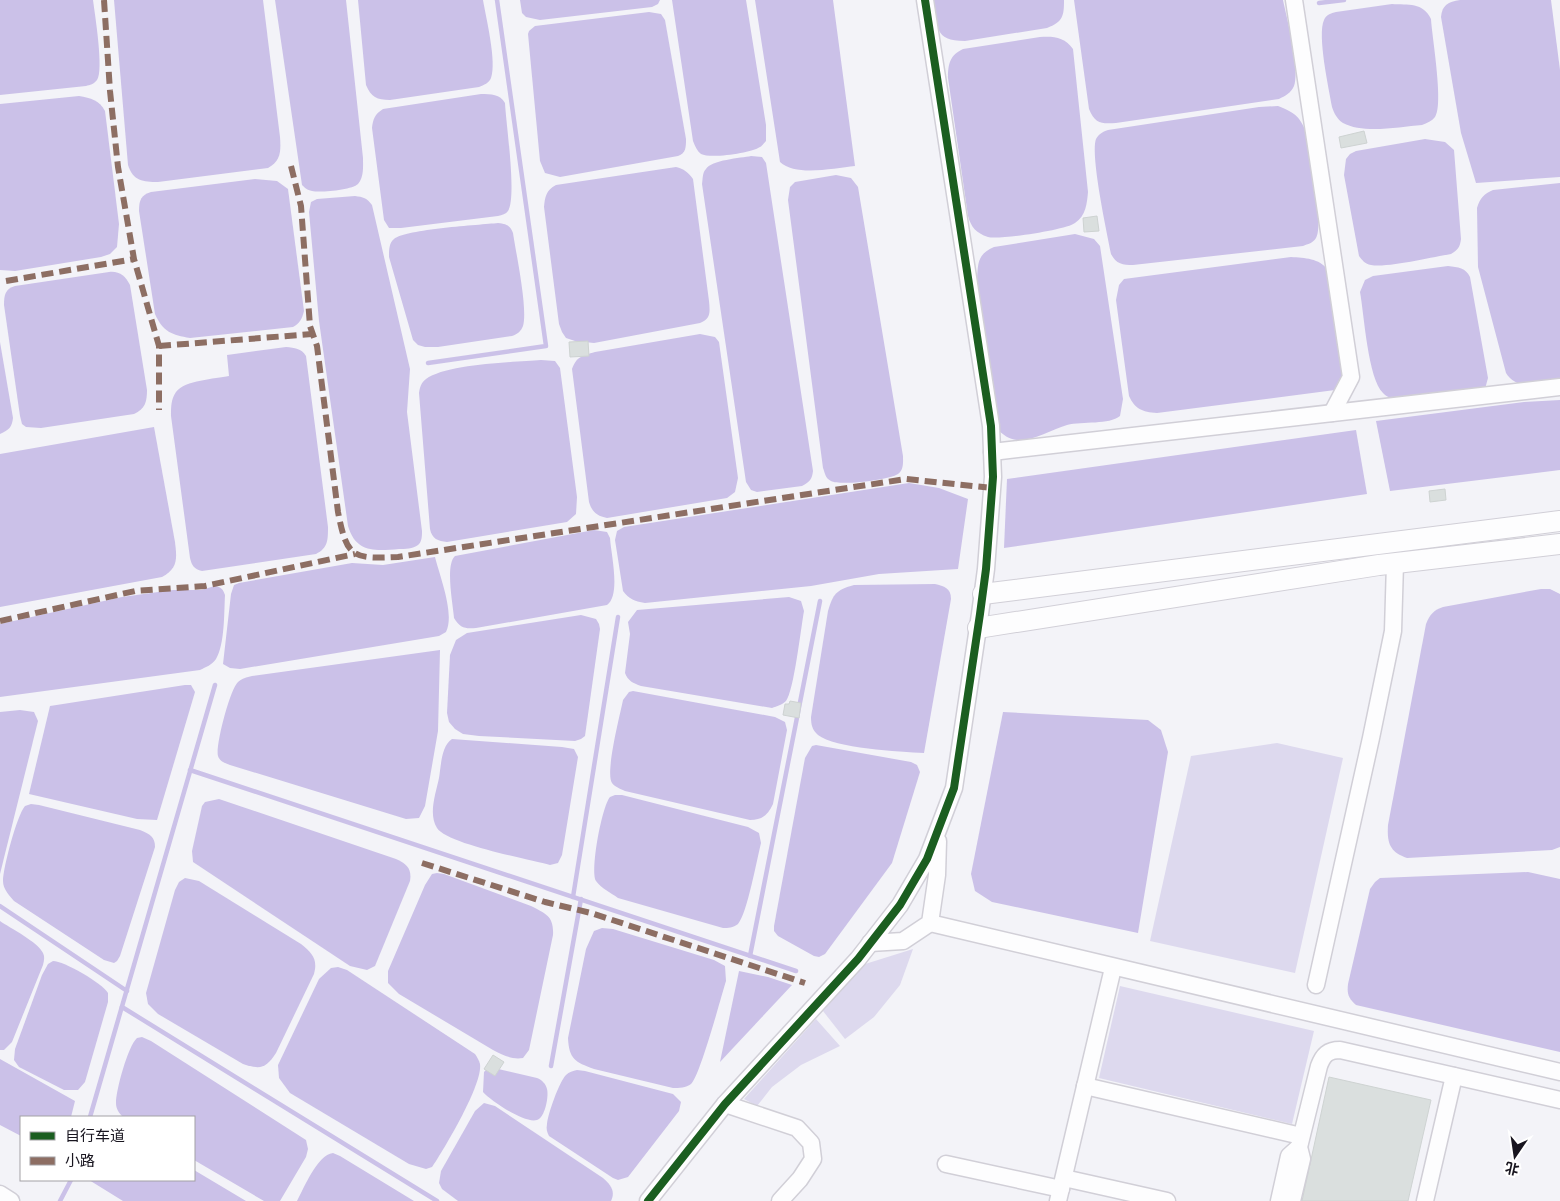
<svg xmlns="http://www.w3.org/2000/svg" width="1560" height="1201" font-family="Quicksand,'Noto Sans SC',sans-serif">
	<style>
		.green { fill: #ddd9ee }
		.water { fill: #cbc1e8 }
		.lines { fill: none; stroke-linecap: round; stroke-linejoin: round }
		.stream { stroke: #cbc1e8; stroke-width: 4.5 }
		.building { fill: #dadfde; stroke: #ced3d2 }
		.minor-casing { stroke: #d1cfd7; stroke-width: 19 }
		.major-casing { stroke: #d1cfd7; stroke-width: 22 }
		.minor { stroke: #fdfdfe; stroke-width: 16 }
		.major { stroke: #fdfdfe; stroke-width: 20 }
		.quiet { stroke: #8d6e63; stroke-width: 6; stroke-dasharray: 12 6; stroke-linecap: butt }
		.cycleway-casing { stroke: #fff; stroke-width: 11 }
		.cycleway { stroke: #1b5e20; stroke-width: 8 }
	</style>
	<rect width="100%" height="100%" fill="#f3f3f8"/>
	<g class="green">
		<path d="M1277,743L1343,758L1295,973L1150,941L1191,756Z"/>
		<path d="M913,949L900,985L874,1017L845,1039L823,1011L862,965Z"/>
		<path d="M1120,986L1314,1031L1292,1124L1099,1078Z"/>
		<path d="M816,1019L840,1046L801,1065L772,1087L757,1106L744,1099Z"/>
	</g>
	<g class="water">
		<path d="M0,0H93C95,15 104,71 97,80C94,84 90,85 86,86L0,95Z"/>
		<path d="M114,0H263L280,137C281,151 281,161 268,168L158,182C143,182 133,181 128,165Z"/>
		<path d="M275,0H346L363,158C363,167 364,177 358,184C352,190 320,193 312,191C307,190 305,188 302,185Z"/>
		<path d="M358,0H483C486,18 497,62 491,78C489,83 484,85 479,87L390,100C377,100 371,97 366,85Z"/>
		<path d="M520,0H660L658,4L652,7L540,20L526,17L522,13Z"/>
		<path d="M672,0H746L766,125V141C764,143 762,146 760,147C751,153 711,159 701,154C697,151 695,146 693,141Z"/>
		<path d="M755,0H833L855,166C834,168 796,177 780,162Z"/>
		<path d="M934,0H1064C1064,16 1063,22 1047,28L965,41C933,41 938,26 934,0Z"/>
		<path d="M1074,0H1283C1287,19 1300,69 1294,86C1291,93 1285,96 1279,99L1116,123C1102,124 1095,124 1089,109Z"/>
		<path d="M1551,0L1560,70V177L1476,183L1461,133L1441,17C1442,5 1448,2 1460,0Z"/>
		<path d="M1392,4C1408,5 1423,2 1431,19C1432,37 1444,105 1435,117C1432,121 1427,123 1422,125C1399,127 1363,134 1343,123C1337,119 1334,113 1332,107C1329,89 1317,35 1324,20C1326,15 1331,13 1336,12Z"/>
		<path d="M649,12L661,14L665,20L686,139C686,147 686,153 678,156L560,177L545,173L540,161L528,34L529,31L535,26Z"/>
		<path d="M1040,37C1053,36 1065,37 1073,49L1088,192C1087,203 1086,216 1075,223C1066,230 999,240 988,237C976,233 971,227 968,216L948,78C948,64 950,55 963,49Z"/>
		<path d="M481,94C491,94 500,94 505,103C506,123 517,197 508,211C506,214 502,215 498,216L401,228H389L384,220L372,128C373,119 375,114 383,109Z"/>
		<path d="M79,96C91,98 99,100 105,111L119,224L117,247L110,254L101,257L15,271L0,270V104Z"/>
		<path d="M1278,106C1296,113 1300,117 1307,134C1310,153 1324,225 1316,238C1313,243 1308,244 1303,246L1133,265C1123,265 1116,264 1111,254C1107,233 1090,155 1096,139C1099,134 1102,132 1108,130L1259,107Z"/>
		<path d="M1425,139L1445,142L1454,150L1461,239C1460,247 1458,250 1451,254C1432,257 1388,268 1371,265C1365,264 1362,260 1359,256L1344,175L1346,159L1350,154L1356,151Z"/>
		<path d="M751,156L762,157L766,163L813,471C812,479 810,482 802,486L757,492L751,490L746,482L702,184C703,179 702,173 706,169C711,160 741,158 751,156Z"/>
		<path d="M676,167C684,169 688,172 693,179L709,301C710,312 711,319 700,323L594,343L575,341L566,338L562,332L559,324L544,207C545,197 546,190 556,185Z"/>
		<path d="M836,175L851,178L858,187L903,456C903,462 904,470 898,474C889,480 840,486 831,481C825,478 825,473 823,468L788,200L790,187L795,182Z"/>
		<path d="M255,179L277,181L288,189L304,311C302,319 300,323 293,327L190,338C172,335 163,332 155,314L139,211C139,200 141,195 151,192Z"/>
		<path d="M1560,183V385C1541,385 1517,391 1506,373L1478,267L1477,208C1480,198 1484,194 1493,190Z"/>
		<path d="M355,196C363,197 367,198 372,205L410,369L407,412L422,531C422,536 422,542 418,545C413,549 405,549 399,549C375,551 356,553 348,526L319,321L309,212L311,202L317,199Z"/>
		<path d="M498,223C506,224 510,225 513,233C516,253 528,309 523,326C521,331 518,334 512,336L438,347H425L418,345L413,340L389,257C389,250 389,243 394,239C406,229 479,225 498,223Z"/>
		<path d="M1075,234L1094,239L1100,246L1123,399L1120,416C1109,425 1083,421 1067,425C1051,430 1034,441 1017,440C1009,439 1003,435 997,429L977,279C978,262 978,254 994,247Z"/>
		<path d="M1291,257C1305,258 1319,258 1328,270L1347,367L1342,388L1335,390L1157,413C1142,412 1135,409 1129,396L1116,300L1119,285L1124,279Z"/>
		<path d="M1448,266C1458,267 1466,268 1470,277L1488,378L1485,389L1397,399C1392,398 1386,397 1383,393C1368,379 1364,314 1360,292L1365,280L1373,276Z"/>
		<path d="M109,272C120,271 125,276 130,285L147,390C147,402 145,409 134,414L41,428L26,427L22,424L20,416L4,305C4,295 5,289 15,286Z"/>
		<path d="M700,334L715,337L719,342L738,478L735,492L727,498L607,518C597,516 592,512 589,502L572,369C577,356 582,356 595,352Z"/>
		<path d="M0,342L13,418C12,427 9,430 0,434Z"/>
		<path d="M286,347C295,348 301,348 306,356L328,527C328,540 328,548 316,554L202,571C194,569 192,566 190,558L171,416C171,407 171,399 176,392C185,380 215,379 229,376L227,355Z"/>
		<path d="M541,360L555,361L560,368L577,497L576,514L567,522L447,542C438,541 432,539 430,529L419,393C420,387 421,383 426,379C446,364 514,362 541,360Z"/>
		<path d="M1560,400V470L1390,491L1376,421L1524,402Z"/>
		<path d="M154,427L175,542C177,559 178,568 162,577L0,607V454Z"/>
		<path d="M1356,430L1367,494L1004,548L1007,479Z"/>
		<path d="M909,483L939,488L968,499L958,569L879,574L811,586L645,603C634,601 629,599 623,591L615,540L617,531L624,527Z"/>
		<path d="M594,530L607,532L610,538C611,554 621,595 607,605L476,628C465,629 460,628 454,618C453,604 445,565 455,556Z"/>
		<path d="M435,557C440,577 455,614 446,632L439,636L240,669L230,668L223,664L231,594L234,585L239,583L352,563L383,565Z"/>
		<path d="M935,584C944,586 951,588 951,599L924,753C900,752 834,748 818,735C812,730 811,724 811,717L828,611C833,594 836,590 854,585Z"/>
		<path d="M215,586C221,587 223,589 225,595C224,612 225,644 216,659C212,665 206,667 200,670L0,697V624L122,597L173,590H201Z"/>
		<path d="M1541,589H1550L1560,594V847L1552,850L1407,858C1389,852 1387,842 1388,825L1426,624C1430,614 1434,610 1443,607Z"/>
		<path d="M789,597L801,601L804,611C801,627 794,691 786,701C782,705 777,706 772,708L641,686C633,683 628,681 625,673L630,634L628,622L637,610Z"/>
		<path d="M581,615L596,619L599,624L600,629L585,736L581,739L575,741L479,736L463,734L455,729L449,722L447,713L450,655L456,640L467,633Z"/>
		<path d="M440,650L438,731L425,806L419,818L406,819L230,765C225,763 220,762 218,756C215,747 230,689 238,682C241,679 247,677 252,676Z"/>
		<path d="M185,685H191L195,692L157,820L137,819L29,794L50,706Z"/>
		<path d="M633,691L775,717L785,722L787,730L773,804C768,815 762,820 750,820L625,791C621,789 615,787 612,783C605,773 620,715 623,700L629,692Z"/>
		<path d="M20,710L34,712L38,721L0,874V712Z"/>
		<path d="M1003,712L1148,720L1161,730L1168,752L1138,933L992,902L975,891L971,874Z"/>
		<path d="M452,739L562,747L574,749L578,757L562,855L558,863L550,865C528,859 447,844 437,828C428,814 436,793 439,778C441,767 441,746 452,739Z"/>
		<path d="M816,745L911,762L917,765L920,772L892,863L825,954L819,957L814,956L778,936L774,931V926L805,758L812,746Z"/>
		<path d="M615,795H622L748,827L759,833L761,843C757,859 747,914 738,924C733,928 728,928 723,928L618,898C611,893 601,888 596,881C590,870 602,806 610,797Z"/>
		<path d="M219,799L396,859C407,864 412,869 410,881L375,966L367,970L350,966L193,862L192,851L202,806L205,802Z"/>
		<path d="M31,804L39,805L140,830C150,834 155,837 155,847L120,956L117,961L114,963L104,960L14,901C9,895 3,889 3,881C3,868 17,815 25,806Z"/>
		<path d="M1528,872L1560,879V1052L1356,1005C1348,998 1347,994 1348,984L1370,889L1375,882L1380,878Z"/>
		<path d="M437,873L444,874L531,906C546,914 554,916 553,935L529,1050L523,1058C512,1060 503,1055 493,1050L399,994L388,983V971L425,885L432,874Z"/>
		<path d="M185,878L199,881L301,944C312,953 318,959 314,974L276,1053C266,1068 261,1070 243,1064L158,1014L148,1004L146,993L175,890L179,882Z"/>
		<path d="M0,921C10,928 38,942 43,953C45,957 44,961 43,965L12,1042L4,1050H0Z"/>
		<path d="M602,928L613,929L714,960L725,966L726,981C721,997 700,1076 691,1084C686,1088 679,1088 673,1088L594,1069C575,1062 569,1059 568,1038L586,949L594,931Z"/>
		<path d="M53,961C64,961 102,983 108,993V1002L85,1082L78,1090H64L19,1067L14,1060L15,1049L42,975L48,964Z"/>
		<path d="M338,967L347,970L475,1054C477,1057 479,1060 480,1064C483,1084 444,1149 432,1167L426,1169L409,1164L290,1093L279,1078L278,1065L319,979L331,968Z"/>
		<path d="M739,971L768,977L792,985L720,1062Z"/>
		<path d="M142,1037L151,1041L306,1140L308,1149L306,1157L280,1201H264L194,1160V1117H123C119,1113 116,1109 116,1103C116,1090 128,1046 137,1038Z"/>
		<path d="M0,1059L75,1101L71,1117H21V1136L0,1125Z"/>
		<path d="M494,1068L537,1078C542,1080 546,1084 547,1089C549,1096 545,1118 537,1120C525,1124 491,1101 483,1092L484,1072L486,1070Z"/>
		<path d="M577,1070L585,1071L673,1094L681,1102L679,1111L628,1177L618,1180L613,1178L549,1136C547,1132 546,1129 547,1124C548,1114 559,1082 566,1075C569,1072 573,1071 577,1070Z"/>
		<path d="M484,1103L495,1106L603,1178C610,1184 616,1191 611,1201H458L442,1189L439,1183L441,1171L475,1111Z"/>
		<path d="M333,1153L340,1156L414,1201H297C304,1188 317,1155 333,1153Z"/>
		<path d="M194,1170L246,1201H123L89,1180H194Z"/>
	</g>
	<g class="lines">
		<g class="stream">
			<path d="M1319,3L1344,0"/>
			<path d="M428,363L546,346L497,0"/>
			<path d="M190,770L796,971"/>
			<path d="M573,897L618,617"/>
			<path d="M0,906L127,991"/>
			<path d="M750,956L820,601"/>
			<path d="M122,1007L437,1201"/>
			<path d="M551,1066L581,899"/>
			<path d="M90,1117L215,685"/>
			<path d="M60,1201L71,1180"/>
		</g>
	</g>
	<g class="building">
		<path d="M1364,131L1367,143L1341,148L1339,137Z"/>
		<path d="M1097,216L1099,231L1084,232L1083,218Z"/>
		<path d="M588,341L589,356L570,357L569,342Z"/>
		<path d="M1445,489L1446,500L1430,502L1429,491Z"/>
		<path d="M790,701L801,703L799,718L783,715L785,704H789Z"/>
		<path d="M493,1055L504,1062L495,1076L484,1069Z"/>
		<path d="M1329,1077L1431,1100L1408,1201H1302Z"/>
	</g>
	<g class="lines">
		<defs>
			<g id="minor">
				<path d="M1294,0L1351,377L1332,413"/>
				<path d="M992,452L1560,387"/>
				<path d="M930,923L1560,1072"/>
				<path d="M870,943L903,941L930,923L937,875L938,841"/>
				<path d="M1316,985L1371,738L1393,631L1395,563"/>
				<path d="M1085,1086L1301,1136"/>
				<path d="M725,1104L797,1128L811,1143L813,1159L800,1179L780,1201"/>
				<path d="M946,1164L1061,1189"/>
				<path d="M1064,1178L1167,1201"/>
				<path d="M0,1194L11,1201"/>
				<path d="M648,1201L725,1104L858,959L900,905L927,859L954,788L980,614L986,569L993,477L991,426L925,0"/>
				<path d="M1058,1201L1113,968"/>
				<path d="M1279,1201L1289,1156L1299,1147"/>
				<path d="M1292,1201L1302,1159L1299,1147L1319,1066C1323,1055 1328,1050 1340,1050L1560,1100"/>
				<path d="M1425,1201L1454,1076"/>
			</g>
			<g id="major">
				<path d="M983,594L1560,521"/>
				<path d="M978,628L1379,565L1560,544"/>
			</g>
		</defs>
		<use href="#minor" class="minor-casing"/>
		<use href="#major" class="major-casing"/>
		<use href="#minor" class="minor"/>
		<use href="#major" class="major"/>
		<g class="quiet">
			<path d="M104,0L110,91L118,167L134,259L159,346V410"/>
			<path d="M291,166L301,206L310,326L317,346L338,512C347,558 352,559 398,557L906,479L992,488"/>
			<path d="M6,281L134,259"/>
			<path d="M159,346L312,334"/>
			<path d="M0,621L135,591L205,586L355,554"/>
			<path d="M422,863L545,902L591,913L805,983"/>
		</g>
		<defs>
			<path id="cycleway" d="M648,1201L725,1104L858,959L900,905L927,859L954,788L980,614L986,569L993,477L991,426L925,0"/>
		</defs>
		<use href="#cycleway" class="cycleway-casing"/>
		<use href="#cycleway" class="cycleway"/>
	</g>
	<rect x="20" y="1116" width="175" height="65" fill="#ffffff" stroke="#a3a1a5"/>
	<rect x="30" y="1132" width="25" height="8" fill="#1b5e20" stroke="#a3a1a5"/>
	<text x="65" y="1141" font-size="15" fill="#18151f">自行车道</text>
	<rect x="30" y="1157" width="25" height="8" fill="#8d6e63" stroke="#a3a1a5"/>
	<text x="65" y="1166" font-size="15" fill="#18151f">小路</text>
	<g transform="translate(1515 1156) rotate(193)" stroke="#ffffff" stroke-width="4" paint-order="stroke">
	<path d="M0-4L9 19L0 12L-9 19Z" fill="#18151f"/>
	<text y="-8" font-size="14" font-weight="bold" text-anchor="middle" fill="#18151f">北</text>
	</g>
</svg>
